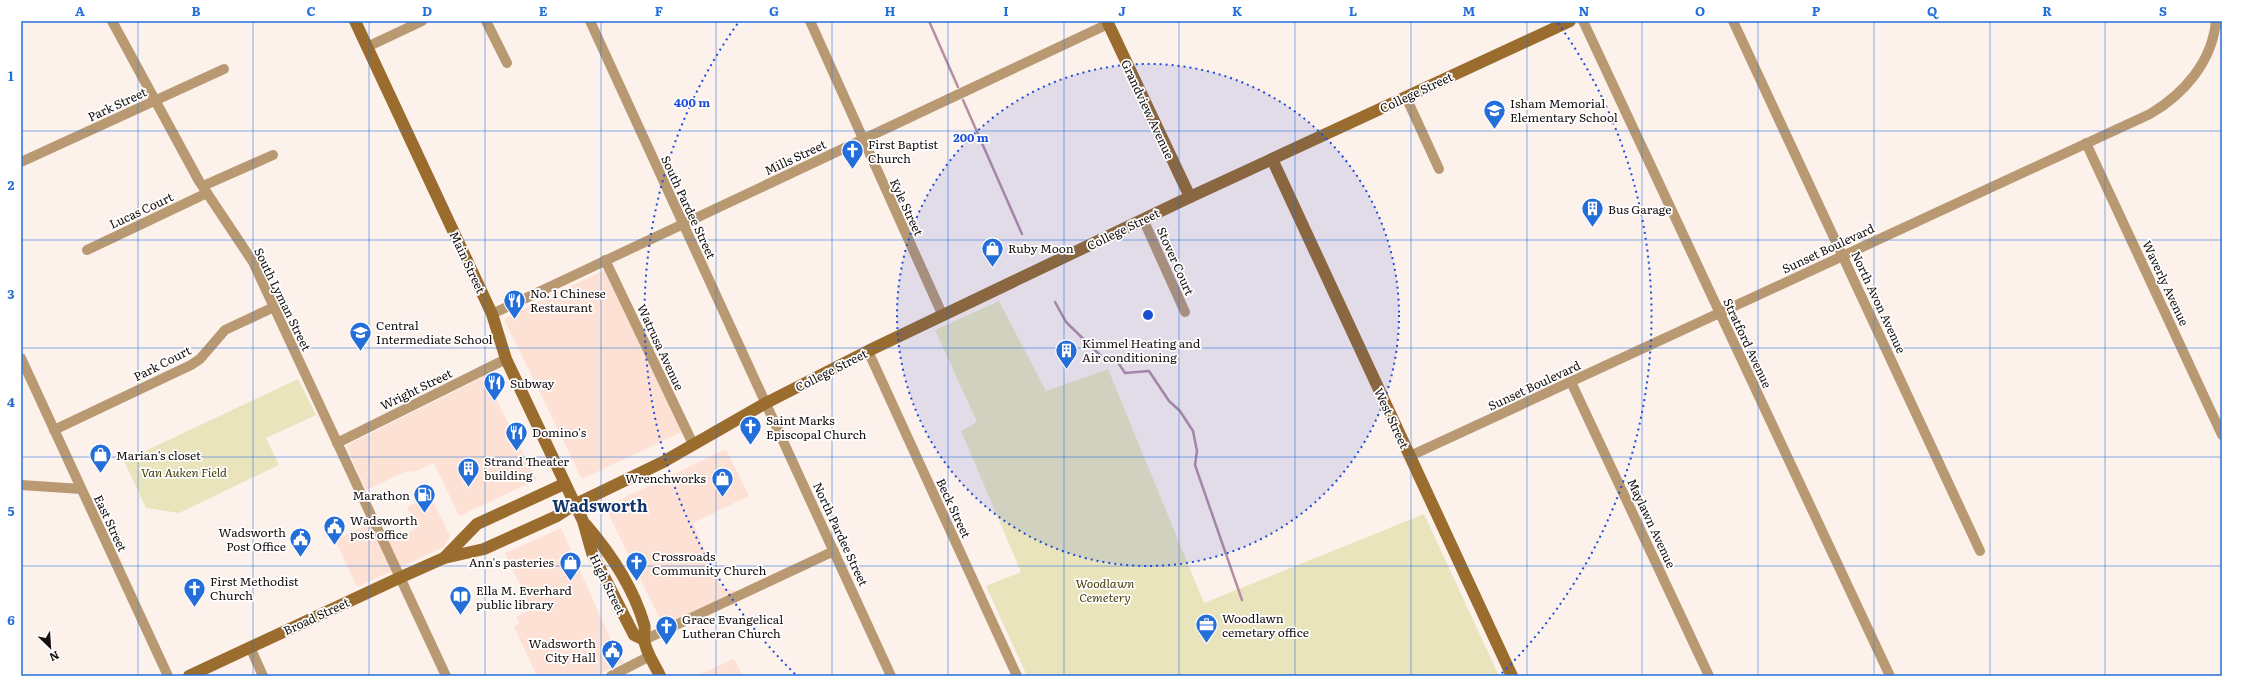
<svg xmlns="http://www.w3.org/2000/svg" width="2243" height="697" font-family="Literata,serif">
	<style>
		.built { fill: #fde1d5 }
		.green { fill: #eae4bd }
		.lines { fill: none; stroke-linecap: round; stroke-linejoin: round }
		.stream { stroke: #b48ea1; stroke-width: 2.5 }
		.street { stroke: #b99972; stroke-width: 10 }
		.secondary { stroke: #9a6c2d; stroke-width: 12 }
		.grid { fill: none; stroke: #246eda; stroke-width: 1; stroke-opacity: 0.55 }
		.ring { fill: none; stroke: #1d4ed8; stroke-width: 2; stroke-dasharray: 2 4 }
		.labels { text-anchor: middle; dominant-baseline: central; stroke-width: 3.5; stroke-linejoin: round; paint-order: stroke }
		.street-label { font-size: 12px; fill: #160f0d; stroke: #fff }
		.poi-label { font-size: 12px; fill: #160f0d; stroke: #fff; text-anchor: start }
		.park-label { font-size: 12px; font-style: italic; fill: #49410e; stroke: #fff }
		.district-label { font-size: 16px; font-weight: bold; fill: #123569; stroke: #fff }
		.centre { fill: #1d4ed8; stroke: #fff; stroke-width: 2 }
		.ring-label { font-size: 12px; text-anchor: middle; font-weight: bold; fill: #1d4ed8; stroke: #fff; stroke-width: 3.5; stroke-linejoin: round; paint-order: stroke }
		.neatline { fill: none; stroke: #246eda; stroke-width: 1.5 }
		.grid-label { font-size: 13px; text-anchor: middle; font-weight: bold; fill: #246eda }
	</style>
	<rect width="100%" height="100%" fill="#fdf1ec"/>
	<g class="built">
		<path d="M604,270L682,432L582,479L504,319Z"/>
		<path d="M485,376L536,480L459,516L434,463L416,471L405,472L366,490L348,450L347,445Z"/>
		<path d="M726,449L749,496L693,523L721,587L741,592L664,627L605,507Z"/>
		<path d="M432,499L450,536L444,547L357,587L335,540L378,520L389,541L417,528L407,507L416,503L418,505Z"/>
		<path d="M561,528L615,649L624,662L596,676H537L514,627L519,624L516,617L531,609L505,553Z"/>
		<path d="M734,659L743,676H696Z"/>
	</g>
	<g class="green">
		<path d="M999,301L1046,391L1108,369L1204,603L1424,514L1499,676H1027L986,586L1021,572L961,431L977,422L935,330Z"/>
		<path d="M298,379L316,415L266,438L279,465L179,513L146,508L124,461Z"/>
	</g>
	<g class="lines">
		<g class="stream">
			<path d="M929,21L958,87"/>
			<path d="M963,100L1022,234"/>
			<path d="M1055,302L1066,322L1102,357L1117,361L1125,373L1149,371L1169,401L1180,411L1193,431L1197,451L1195,465L1242,600"/>
		</g>
		<g class="street">
			<path d="M112,21L199,181L253,262L446,676"/>
			<path d="M486,21L507,63"/>
			<path d="M590,21L891,676"/>
			<path d="M810,21L943,316"/>
			<path d="M1583,21L1890,676"/>
			<path d="M1733,21L1980,551"/>
			<path d="M367,47L422,21"/>
			<path d="M1406,97L1439,169"/>
			<path d="M2086,143L2222,435"/>
			<path d="M21,162L224,69"/>
			<path d="M203,186L273,155"/>
			<path d="M1143,219L1185,312"/>
			<path d="M87,250L207,193"/>
			<path d="M605,260L693,444"/>
			<path d="M492,314L1108,24"/>
			<path d="M868,351L1017,676"/>
			<path d="M21,358L168,676"/>
			<path d="M1571,382L1709,676"/>
			<path d="M54,430L191,365L200,359L225,330L274,307"/>
			<path d="M337,443L506,359"/>
			<path d="M1410,456L2150,114C2184,94 2212,62 2216,21"/>
			<path d="M21,485L81,489"/>
			<path d="M644,640L834,551"/>
			<path d="M250,647L263,676"/>
			<path d="M611,676L650,656"/>
		</g>
		<g class="secondary">
			<path d="M355,21L492,314L506,359L583,521L592,553L634,635L644,640"/>
			<path d="M1107,21L1190,197"/>
			<path d="M1272,159L1512,676"/>
			<path d="M586,525C611,554 633,587 644,624C646,629 643,634 644,639C645,651 655,665 660,676"/>
			<path d="M444,558L477,524L564,484"/>
			<path d="M189,676L399,578L444,558L484,549L557,516L574,505L663,462L766,403L868,351L1190,197L1570,21"/>
		</g>
	</g>
	<path class="grid" d="M138,21V676M253,21V676M369,21V676M485,21V676M601,21V676M716,21V676M832,21V676M948,21V676M1064,21V676M1179,21V676M1295,21V676M1411,21V676M1527,21V676M1642,21V676M1758,21V676M1874,21V676M1990,21V676M2105,21V676M21,131H2222M21,240H2222M21,348H2222M21,457H2222M21,566H2222"/>
	<circle cx="1148" cy="315" r="251" fill="#1d4ed8" fill-opacity=".12"/>
	<g class="ring">
		<circle cx="1148" cy="315" r="251"/>
		<path d="M795 674A503 503 0 0 1 738 23M1558 23A503 503 0 0 1 1501 674"/>
	</g>
	<defs>
		<symbol id="school-pin" viewBox="-11 -11 22 30"><path d="M0 17L-7.5 6A9.5 9.5 0 1 1 7.5 6Z" fill="#246eda" stroke="#fff"/><path d="M0-5L7-2L0 1L-7-2ZM-4 1L0 2.5L4 1V4Q0 6-4 4Z" fill="#fff"/></symbol>
		<symbol id="church-pin" viewBox="-11 -11 22 30"><path d="M0 17L-7.5 6A9.5 9.5 0 1 1 7.5 6Z" fill="#246eda" stroke="#fff"/><path d="M-1.2-6h2.4v3.5h3.3v2.4h-3.3V6h-2.4V-.1h-3.3v-2.4h3.3Z" fill="#fff"/></symbol>
		<symbol id="building-pin" viewBox="-11 -11 22 30"><path d="M0 17L-7.5 6A9.5 9.5 0 1 1 7.5 6Z" fill="#246eda" stroke="#fff"/><path d="M-4-6H4V6H1V3H-1V6H-4ZM-2.5-4.3h1.7v1.8h-1.7ZM.8-4.3h1.7v1.8H.8ZM-2.5-1h1.7V.8h-1.7ZM.8-1h1.7V.8H.8Z" fill="#fff"/></symbol>
		<symbol id="shop-pin" viewBox="-11 -11 22 30"><path d="M0 17L-7.5 6A9.5 9.5 0 1 1 7.5 6Z" fill="#246eda" stroke="#fff"/><path d="M-5-2.5h2.3a2.7 3.5 0 0 1 5.4 0H5L5.5 6h-11ZM-1.5-2.5h3a1.5 2.3 0 0 0-3 0Z" fill="#fff"/></symbol>
		<symbol id="restaurant-pin" viewBox="-11 -11 22 30"><path d="M0 17L-7.5 6A9.5 9.5 0 1 1 7.5 6Z" fill="#246eda" stroke="#fff"/><path d="M-5-6h1v4h1v-4h1v4h1v-4h1v5L-1.5 .5V6h-2V.5L-5-1ZM5-6V6H3V1.5H1.5Q1.5-4 5-6Z" fill="#fff"/></symbol>
		<symbol id="fuel-pin" viewBox="-11 -11 22 30"><path d="M0 17L-7.5 6A9.5 9.5 0 1 1 7.5 6Z" fill="#246eda" stroke="#fff"/><path d="M-5.5-6h7V0h2V4h1.3V-2.5L3-4.5l.8-.8L6-3V5H2.5V1h-1V6h-7ZM-4.2-4.7v3.2H.2V-4.7Z" fill="#fff"/></symbol>
		<symbol id="civic-pin" viewBox="-11 -11 22 30"><path d="M0 17L-7.5 6A9.5 9.5 0 1 1 7.5 6Z" fill="#246eda" stroke="#fff"/><path d="M-.6-6.5H3V-4.5H.6V-3L4-1V1h2V6H-6V1h2V-1L-.6-3ZM-1.2 2.5V6h2.4V2.5Z" fill="#fff"/></symbol>
		<symbol id="library-pin" viewBox="-11 -11 22 30"><path d="M0 17L-7.5 6A9.5 9.5 0 1 1 7.5 6Z" fill="#246eda" stroke="#fff"/><path d="M-6-4Q-3-5.5-.7-3.5V5Q-3 3-6 4ZM6-4Q3-5.5 .7-3.5V5Q3 3 6 4Z" fill="#fff"/></symbol>
		<symbol id="office-pin" viewBox="-11 -11 22 30"><path d="M0 17L-7.5 6A9.5 9.5 0 1 1 7.5 6Z" fill="#246eda" stroke="#fff"/><path d="M-6-3h4V-5.5h4V-3h4V5H-6ZM-1-4.5V-3h2v-1.5ZM-6 0V1H6V0Z" fill="#fff"/></symbol>
	</defs>
	<g fill-rule="evenodd">
		<use href="#school-pin" x="1482" y="98" width="25" height="34"/>
		<use href="#church-pin" x="840" y="138" width="25" height="34"/>
		<use href="#building-pin" x="1580" y="196" width="25" height="34"/>
		<use href="#shop-pin" x="980" y="236" width="25" height="34"/>
		<use href="#restaurant-pin" x="502" y="288" width="25" height="34"/>
		<use href="#school-pin" x="348" y="320" width="25" height="34"/>
		<use href="#building-pin" x="1054" y="338" width="25" height="34"/>
		<use href="#restaurant-pin" x="482" y="370" width="25" height="34"/>
		<use href="#church-pin" x="738" y="414" width="25" height="34"/>
		<use href="#restaurant-pin" x="504" y="420" width="25" height="34"/>
		<use href="#shop-pin" x="88" y="442" width="25" height="34"/>
		<use href="#building-pin" x="456" y="456" width="25" height="34"/>
		<use href="#shop-pin" x="710" y="466" width="25" height="34"/>
		<use href="#fuel-pin" x="412" y="482" width="25" height="34"/>
		<use href="#civic-pin" x="322" y="514" width="25" height="34"/>
		<use href="#civic-pin" x="288" y="526" width="25" height="34"/>
		<use href="#shop-pin" x="558" y="550" width="25" height="34"/>
		<use href="#church-pin" x="624" y="550" width="25" height="34"/>
		<use href="#church-pin" x="182" y="576" width="25" height="34"/>
		<use href="#library-pin" x="448" y="584" width="25" height="34"/>
		<use href="#office-pin" x="1194" y="612" width="25" height="34"/>
		<use href="#church-pin" x="654" y="614" width="25" height="34"/>
		<use href="#civic-pin" x="600" y="638" width="25" height="34"/>
	</g>
	<g class="labels">
		<g class="street-label">
			<text transform="translate(1416 92) rotate(-25)">College Street</text>
			<text transform="translate(117 104) rotate(-25)">Park Street</text>
			<text transform="translate(1148 109) rotate(65)">Grandview Avenue</text>
			<text transform="translate(795 157) rotate(-25)">Mills Street</text>
			<text transform="translate(689 207) rotate(65)">South Pardee Street</text>
			<text transform="translate(907 207) rotate(65)">Kyle Street</text>
			<text transform="translate(141 210) rotate(-25)">Lucas Court</text>
			<text transform="translate(1123 229) rotate(-26)">College Street</text>
			<text transform="translate(1828 248) rotate(-25)">Sunset Boulevard</text>
			<text transform="translate(1176 261) rotate(66)">Stover Court</text>
			<text transform="translate(468 262) rotate(65)">Main Street</text>
			<text transform="translate(2166 283) rotate(65)">Waverly Avenue</text>
			<text transform="translate(283 299) rotate(64)">South Lyman Street</text>
			<text transform="translate(1879 302) rotate(65)">North Avon Avenue</text>
			<text transform="translate(1748 343) rotate(65)">Stratford Avenue</text>
			<text transform="translate(661 347) rotate(65)">Watrusa Avenue</text>
			<text transform="translate(162 363) rotate(-27)">Park Court</text>
			<text transform="translate(831 370) rotate(-27)">College Street</text>
			<text transform="translate(1534 385) rotate(-25)">Sunset Boulevard</text>
			<text transform="translate(416 389) rotate(-26)">Wright Street</text>
			<text transform="translate(1392 418) rotate(65)">West Street</text>
			<text transform="translate(954 508) rotate(65)">Beck Street</text>
			<text transform="translate(111 523) rotate(65)">East Street</text>
			<text transform="translate(1652 523) rotate(65)">Maylawn Avenue</text>
			<text transform="translate(841 534) rotate(65)">North Pardee Street</text>
			<text transform="translate(608 584) rotate(64)">High Street</text>
			<text transform="translate(316 616) rotate(-25)">Broad Street</text>
		</g>
		<g class="poi-label">
			<text x="1510" y="103">Isham Memorial<tspan x="1510" dy="14">Elementary School</tspan></text>
			<text x="868" y="144">First Baptist<tspan x="868" dy="14">Church</tspan></text>
			<text x="1608" y="209">Bus Garage</text>
			<text x="1008" y="248">Ruby Moon</text>
			<text x="530" y="293">No. 1 Chinese<tspan x="530" dy="14">Restaurant</tspan></text>
			<text x="376" y="325">Central<tspan x="376" dy="14">Intermediate School</tspan></text>
			<text x="1082" y="343">Kimmel Heating and<tspan x="1082" dy="14">Air conditioning</tspan></text>
			<text x="510" y="383">Subway</text>
			<text x="766" y="420">Saint Marks<tspan x="766" dy="14">Episcopal Church</tspan></text>
			<text x="532" y="432">Domino's</text>
			<text x="116" y="455">Marian's closet</text>
			<text x="484" y="461">Strand Theater<tspan x="484" dy="14">building</tspan></text>
			<text x="706" y="478" text-anchor="end">Wrenchworks</text>
			<text x="410" y="495" text-anchor="end">Marathon</text>
			<text x="350" y="520">Wadsworth<tspan x="350" dy="14">post office</tspan></text>
			<text x="286" y="532" text-anchor="end">Wadsworth<tspan x="286" dy="14">Post Office</tspan></text>
			<text x="652" y="556">Crossroads<tspan x="652" dy="14">Community Church</tspan></text>
			<text x="554" y="562" text-anchor="end">Ann's pasteries</text>
			<text x="210" y="581">First Methodist<tspan x="210" dy="14">Church</tspan></text>
			<text x="476" y="590">Ella M. Everhard<tspan x="476" dy="14">public library</tspan></text>
			<text x="1222" y="618">Woodlawn<tspan x="1222" dy="14">cemetary office</tspan></text>
			<text x="682" y="619">Grace Evangelical<tspan x="682" dy="14">Lutheran Church</tspan></text>
			<text x="596" y="643" text-anchor="end">Wadsworth<tspan x="596" dy="14">City Hall</tspan></text>
		</g>
		<g class="park-label">
			<text x="184" y="472">Van Auken Field</text>
			<text x="1105" y="583">Woodlawn<tspan x="1105" dy="14">Cemetery</tspan></text>
		</g>
		<g class="district-label">
			<text x="600" y="505">Wadsworth</text>
		</g>
	</g>
	<circle cx="1148" cy="315" r="6" class="centre"/>
	<g class="ring-label">
		<text x="692" y="107">400 m</text>
		<text x="971" y="142">200 m</text>
	</g>
	<rect width="2243" height="697" fill="none" stroke="#ffffff" stroke-width="44"/>
	<g transform="translate(50 647) rotate(155)" stroke="#ffffff" stroke-width="3" paint-order="stroke">
	<path d="M0-3L7 15L0 10L-7 15Z" fill="#160f0d"/>
	<text y="-6" font-size="11" font-weight="bold" text-anchor="middle" fill="#160f0d">N</text>
	</g>
	<rect x="22" y="22" width="2199" height="653" class="neatline"/>
	<g class="grid-label">
		<text x="80" y="16">A</text>
		<text x="196" y="16">B</text>
		<text x="311" y="16">C</text>
		<text x="427" y="16">D</text>
		<text x="543" y="16">E</text>
		<text x="659" y="16">F</text>
		<text x="774" y="16">G</text>
		<text x="890" y="16">H</text>
		<text x="1006" y="16">I</text>
		<text x="1122" y="16">J</text>
		<text x="1237" y="16">K</text>
		<text x="1353" y="16">L</text>
		<text x="1469" y="16">M</text>
		<text x="1584" y="16">N</text>
		<text x="1700" y="16">O</text>
		<text x="1816" y="16">P</text>
		<text x="1932" y="16">Q</text>
		<text x="2047" y="16">R</text>
		<text x="2163" y="16">S</text>
		<text x="11" y="81">1</text>
		<text x="11" y="190">2</text>
		<text x="11" y="299">3</text>
		<text x="11" y="407">4</text>
		<text x="11" y="516">5</text>
		<text x="11" y="625">6</text>
	</g>
</svg>
